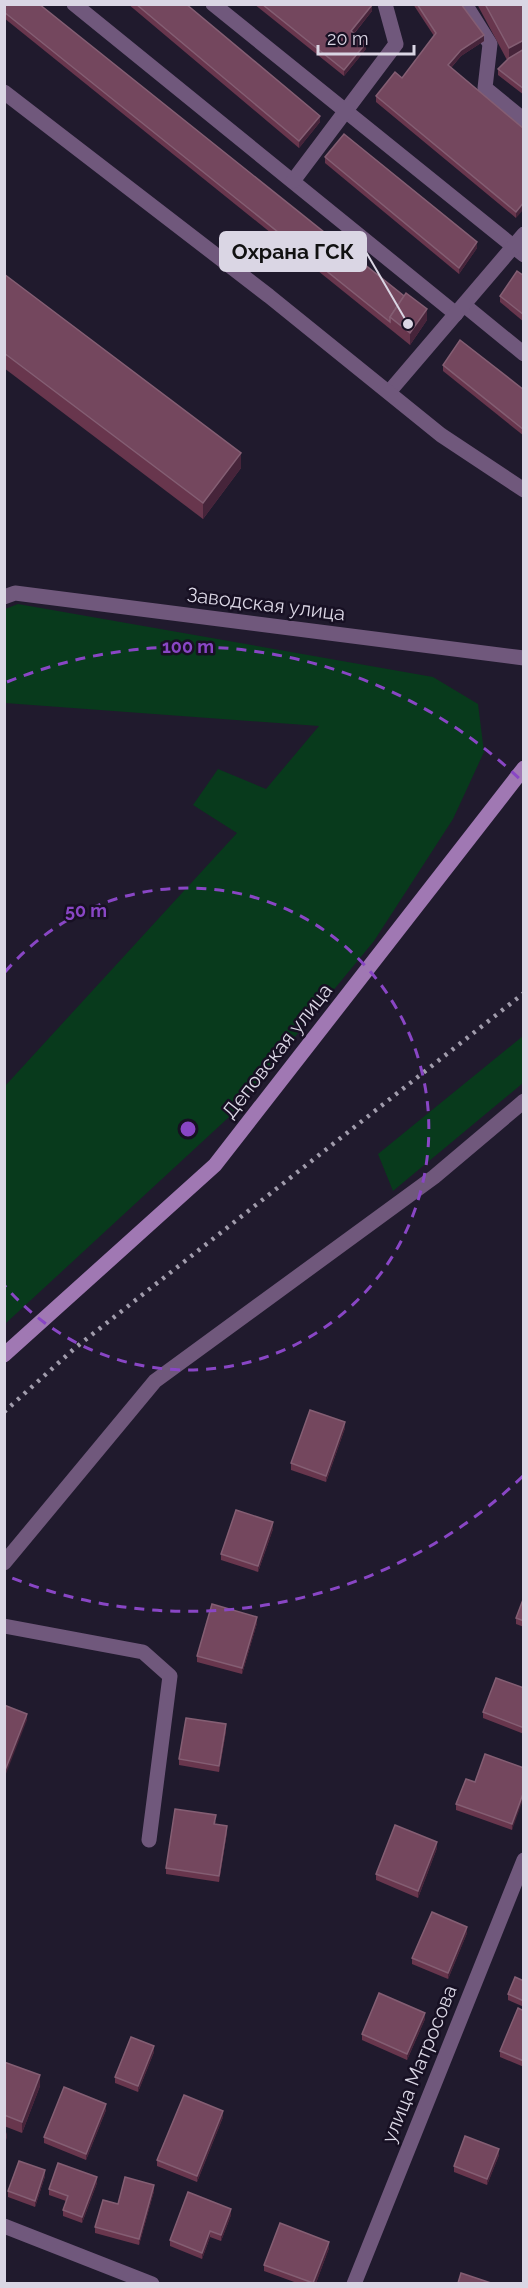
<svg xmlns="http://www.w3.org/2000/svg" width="528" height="2288" font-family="Raleway,sans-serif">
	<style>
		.green { fill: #083a1c }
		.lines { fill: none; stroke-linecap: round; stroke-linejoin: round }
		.lane { stroke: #70587c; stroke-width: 15 }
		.street { stroke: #70587c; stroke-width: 15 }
		.secondary { stroke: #a078b3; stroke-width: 15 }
		.rail { stroke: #a19cac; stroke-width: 4.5; stroke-dasharray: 3 6; stroke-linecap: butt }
		.wall { fill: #68364d }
		.shaded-wall { fill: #46243a }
		.building { fill: #74475e; stroke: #845e73; stroke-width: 1.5 }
		.ring { fill: none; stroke: #8946c5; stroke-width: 3; stroke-dasharray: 10 8 }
		.labels { text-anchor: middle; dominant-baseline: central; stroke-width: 5; stroke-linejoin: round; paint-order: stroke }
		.street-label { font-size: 20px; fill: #dad6e4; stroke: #171023 }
		.centre { fill: #8946c5; stroke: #171023; stroke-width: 3 }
		.ring-label { font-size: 18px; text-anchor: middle; font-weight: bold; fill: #8946c5; stroke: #171023; stroke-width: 5; stroke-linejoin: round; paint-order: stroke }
		.leader { fill: none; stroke: #dad6e4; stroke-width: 2 }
		.callout-dot { fill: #dad6e4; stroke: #171023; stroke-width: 2 }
		.callout { fill: #dad6e4; stroke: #dad6e4; stroke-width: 2 }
		.callout-label { font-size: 21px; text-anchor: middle; font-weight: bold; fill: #111 }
	</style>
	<rect width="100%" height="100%" fill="#201a2d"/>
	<g class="green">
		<path d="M18,604L433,677L478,704L484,752L453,819L374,941L228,1118L5,1324V1086L237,833L193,805L218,769L266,789L319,726L5,703V609Z"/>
		<path d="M523,1036V1083L393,1191L378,1154Z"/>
	</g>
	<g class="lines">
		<g class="lane">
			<path d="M74,4L456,314"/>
			<path d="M213,4L524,255"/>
			<path d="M465,4L490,44L485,88L524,120"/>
			<path d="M293,181L396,44L385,4"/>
			<path d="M464,305L524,354"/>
			<path d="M389,392L524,234"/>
			<path d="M4,597L15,593L524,658"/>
			<path d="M4,1563L155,1381L434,1177L524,1101"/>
		</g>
		<g class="street">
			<path d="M4,92L269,296L441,435L524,490"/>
			<path d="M4,1626L143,1652L170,1676L149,1840"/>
			<path d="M4,2226L152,2284"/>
			<path d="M354,2284L524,1860"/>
		</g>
		<path class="secondary" d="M4,1355L215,1165L524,768"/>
		<path class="rail" d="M4,1412L75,1348L524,993"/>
	</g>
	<g class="wall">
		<path d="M4,4L427,320L410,345L4,18Z"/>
		<path d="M128,4H186L320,122L299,148Z"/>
		<path d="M254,4H371L372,11L354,34L366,49L344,76Z"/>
		<path d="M413,4H461L484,41L461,56L451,68L524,129L516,218L376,102V96L402,78L434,36Z"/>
		<path d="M477,4H524V95L498,75V69L507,60Z"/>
		<path d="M325,157L477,248L459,274L325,163Z"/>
		<path d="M4,274L241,468L203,519L4,368Z"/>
		<path d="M524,276V322L500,302V296Z"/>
		<path d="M443,365L524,390V436L443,371Z"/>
		<path d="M345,1428L326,1482L291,1470V1463Z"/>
		<path d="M273,1529L258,1572L221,1560V1554Z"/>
		<path d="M524,1597V1627L516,1624V1618Z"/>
		<path d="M257,1623L242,1674L197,1662V1656Z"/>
		<path d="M524,1688V1734L483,1718V1712Z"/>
		<path d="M226,1731L219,1772L179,1765V1759Z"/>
		<path d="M524,1768L512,1830L456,1810V1804L475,1782Z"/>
		<path d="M216,1821L215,1824L227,1832L219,1882L166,1874V1868Z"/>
		<path d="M437,1848L418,1898L376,1880V1874Z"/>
		<path d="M467,1933L448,1979L412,1964V1958Z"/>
		<path d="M524,1981V2007L508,2000V1994Z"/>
		<path d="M524,2011V2067L500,2057V2051Z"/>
		<path d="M425,2019L407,2060L362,2040V2034Z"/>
		<path d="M154,2052L138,2092L115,2083V2077Z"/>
		<path d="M4,2062L40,2086L22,2133L4,2126Z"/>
		<path d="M106,2110L86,2160L44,2143V2137Z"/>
		<path d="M223,2117L197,2182L157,2166V2160Z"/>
		<path d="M499,2155L487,2185L454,2172V2166Z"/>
		<path d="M45,2176L35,2207L8,2197V2191Z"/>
		<path d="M97,2183L82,2223L63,2216V2210L66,2201L49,2195V2189Z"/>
		<path d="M154,2191L139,2245L95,2233V2227L118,2204Z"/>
		<path d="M231,2215L221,2241L210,2237L202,2259L170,2246V2240Z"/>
		<path d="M329,2248L316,2283H297L264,2271V2265Z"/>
	</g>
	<g class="shaded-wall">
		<path d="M372,5V11L351,37V31Z"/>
		<path d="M484,35V41L461,56L448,71V65L461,50Z"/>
		<path d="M524,40V56L509,64V48Z"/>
		<path d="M366,43V49L344,76V70Z"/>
		<path d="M320,116V122L299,148V141Z"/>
		<path d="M524,202V209L516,218V212Z"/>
		<path d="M477,242V248L459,274V268Z"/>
		<path d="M427,309V320L410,345V333Z"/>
		<path d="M241,453V468L203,519V503Z"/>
		<path d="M345,1422V1428L326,1482V1476Z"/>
		<path d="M273,1522V1529L258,1572V1566Z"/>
		<path d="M257,1617V1623L242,1674V1668Z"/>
		<path d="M27,1714V1720L4,1779V1773Z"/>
		<path d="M226,1724V1731L219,1772V1766Z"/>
		<path d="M524,1791V1797L512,1830V1824Z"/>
		<path d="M227,1826V1832L219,1882V1876Z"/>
		<path d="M437,1842V1848L418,1898V1891Z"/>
		<path d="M467,1927V1933L448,1979V1973Z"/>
		<path d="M425,2013V2019L407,2060V2054Z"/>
		<path d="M154,2046V2052L138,2092V2086Z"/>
		<path d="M40,2075V2086L22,2133V2122Z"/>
		<path d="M106,2104V2110L86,2160V2154Z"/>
		<path d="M223,2111V2117L197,2182V2176Z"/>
		<path d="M7,2132V2138L4,2144V2138Z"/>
		<path d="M499,2149V2155L487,2185V2179Z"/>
		<path d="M45,2170V2176L35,2207V2201Z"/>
		<path d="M97,2177V2183L82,2223V2217Z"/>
		<path d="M154,2185V2191L139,2245V2239Z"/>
		<path d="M231,2209V2215L221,2241V2235Z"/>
		<path d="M210,2231V2237L202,2259V2253Z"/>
		<path d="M329,2242V2248L316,2283H313Z"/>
	</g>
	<g class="building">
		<path d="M4,4H39L404,296L390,317V322L4,12Z"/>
		<path d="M136,4H186L320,116L299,141Z"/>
		<path d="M262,4H371L372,5L351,31L366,43L344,70Z"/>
		<path d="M417,4H461L484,35L461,50L448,65L524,129V202L516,212L376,96L395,72L402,78L436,33Z"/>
		<path d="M485,4H524V40L509,48Z"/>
		<path d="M524,49V89L498,69L509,58Z"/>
		<path d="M344,134L477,242L459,268L325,157Z"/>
		<path d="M517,271L524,276V315L500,296Z"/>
		<path d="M4,274L241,453L203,503L4,353Z"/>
		<path d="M406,293L427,309L410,333L390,317Z"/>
		<path d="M460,340L524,390V430L443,365Z"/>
		<path d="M310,1410L345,1422L326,1476L291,1463Z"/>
		<path d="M236,1510L273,1522L258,1566L221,1554Z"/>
		<path d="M524,1597V1621L516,1618Z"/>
		<path d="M212,1604L257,1617L242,1668L197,1656Z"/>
		<path d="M496,1678L524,1688V1728L483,1712Z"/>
		<path d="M4,1705L27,1714L4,1773Z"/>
		<path d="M186,1718L226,1724L219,1766L179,1759Z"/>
		<path d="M485,1754L524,1768V1791L512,1824L456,1804L466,1779L475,1782Z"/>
		<path d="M175,1809L216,1815L214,1824L227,1826L219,1876L166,1868Z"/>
		<path d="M395,1825L437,1842L418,1891L376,1874Z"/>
		<path d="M432,1912L467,1927L448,1973L412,1958Z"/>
		<path d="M515,1977L524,1981V2001L508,1994Z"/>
		<path d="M379,1993L425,2013L407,2054L362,2034Z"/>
		<path d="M518,2008L524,2011V2061L500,2051Z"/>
		<path d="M131,2037L154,2046L138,2086L115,2077Z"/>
		<path d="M4,2062L40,2075L22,2122L4,2115Z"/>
		<path d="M64,2087L106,2104L86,2154L44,2137Z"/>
		<path d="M184,2095L223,2111L197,2176L157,2160Z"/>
		<path d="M465,2136L499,2149L487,2179L454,2166Z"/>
		<path d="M19,2161L45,2170L35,2201L8,2191Z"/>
		<path d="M58,2163L97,2177L82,2217L63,2210L68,2196L49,2189Z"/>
		<path d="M125,2177L154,2185L139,2239L95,2227L103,2200L118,2204Z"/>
		<path d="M188,2192L231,2209L221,2235L210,2231L202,2253L170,2240Z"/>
		<path d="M280,2223L329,2242L313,2283L264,2265Z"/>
		<path d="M461,2273L491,2283H458Z"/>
	</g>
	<g class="ring">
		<path d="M5 972A241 241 0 1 1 5 1286"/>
		<path d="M523 1476A482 482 0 0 1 7 1576M7 682A482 482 0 0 1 523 782"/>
	</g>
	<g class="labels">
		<g class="street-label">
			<text transform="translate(266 604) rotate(7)">Заводская улица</text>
			<text transform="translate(277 1051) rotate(-52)">Деповская улица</text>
			<text transform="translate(419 2064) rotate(-68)">улица Матросова</text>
		</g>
	</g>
	<circle cx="188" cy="1129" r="9" class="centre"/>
	<g class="ring-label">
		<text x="188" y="653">100 m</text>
		<text x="86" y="917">50 m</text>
	</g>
	<path class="leader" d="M408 324L366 252"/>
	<circle class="callout-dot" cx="408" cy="324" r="6"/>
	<rect class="callout" x="220" y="232" width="146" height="39" rx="6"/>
	<g class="callout-label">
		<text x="293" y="259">Охрана ГСК</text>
	</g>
	<rect width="528" height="2288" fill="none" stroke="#dad6e4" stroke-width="12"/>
	<path d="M318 45v9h96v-9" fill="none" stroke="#dad6e4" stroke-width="3"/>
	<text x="327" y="45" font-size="18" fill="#dad6e4" stroke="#171023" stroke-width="4.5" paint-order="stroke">20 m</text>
</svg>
